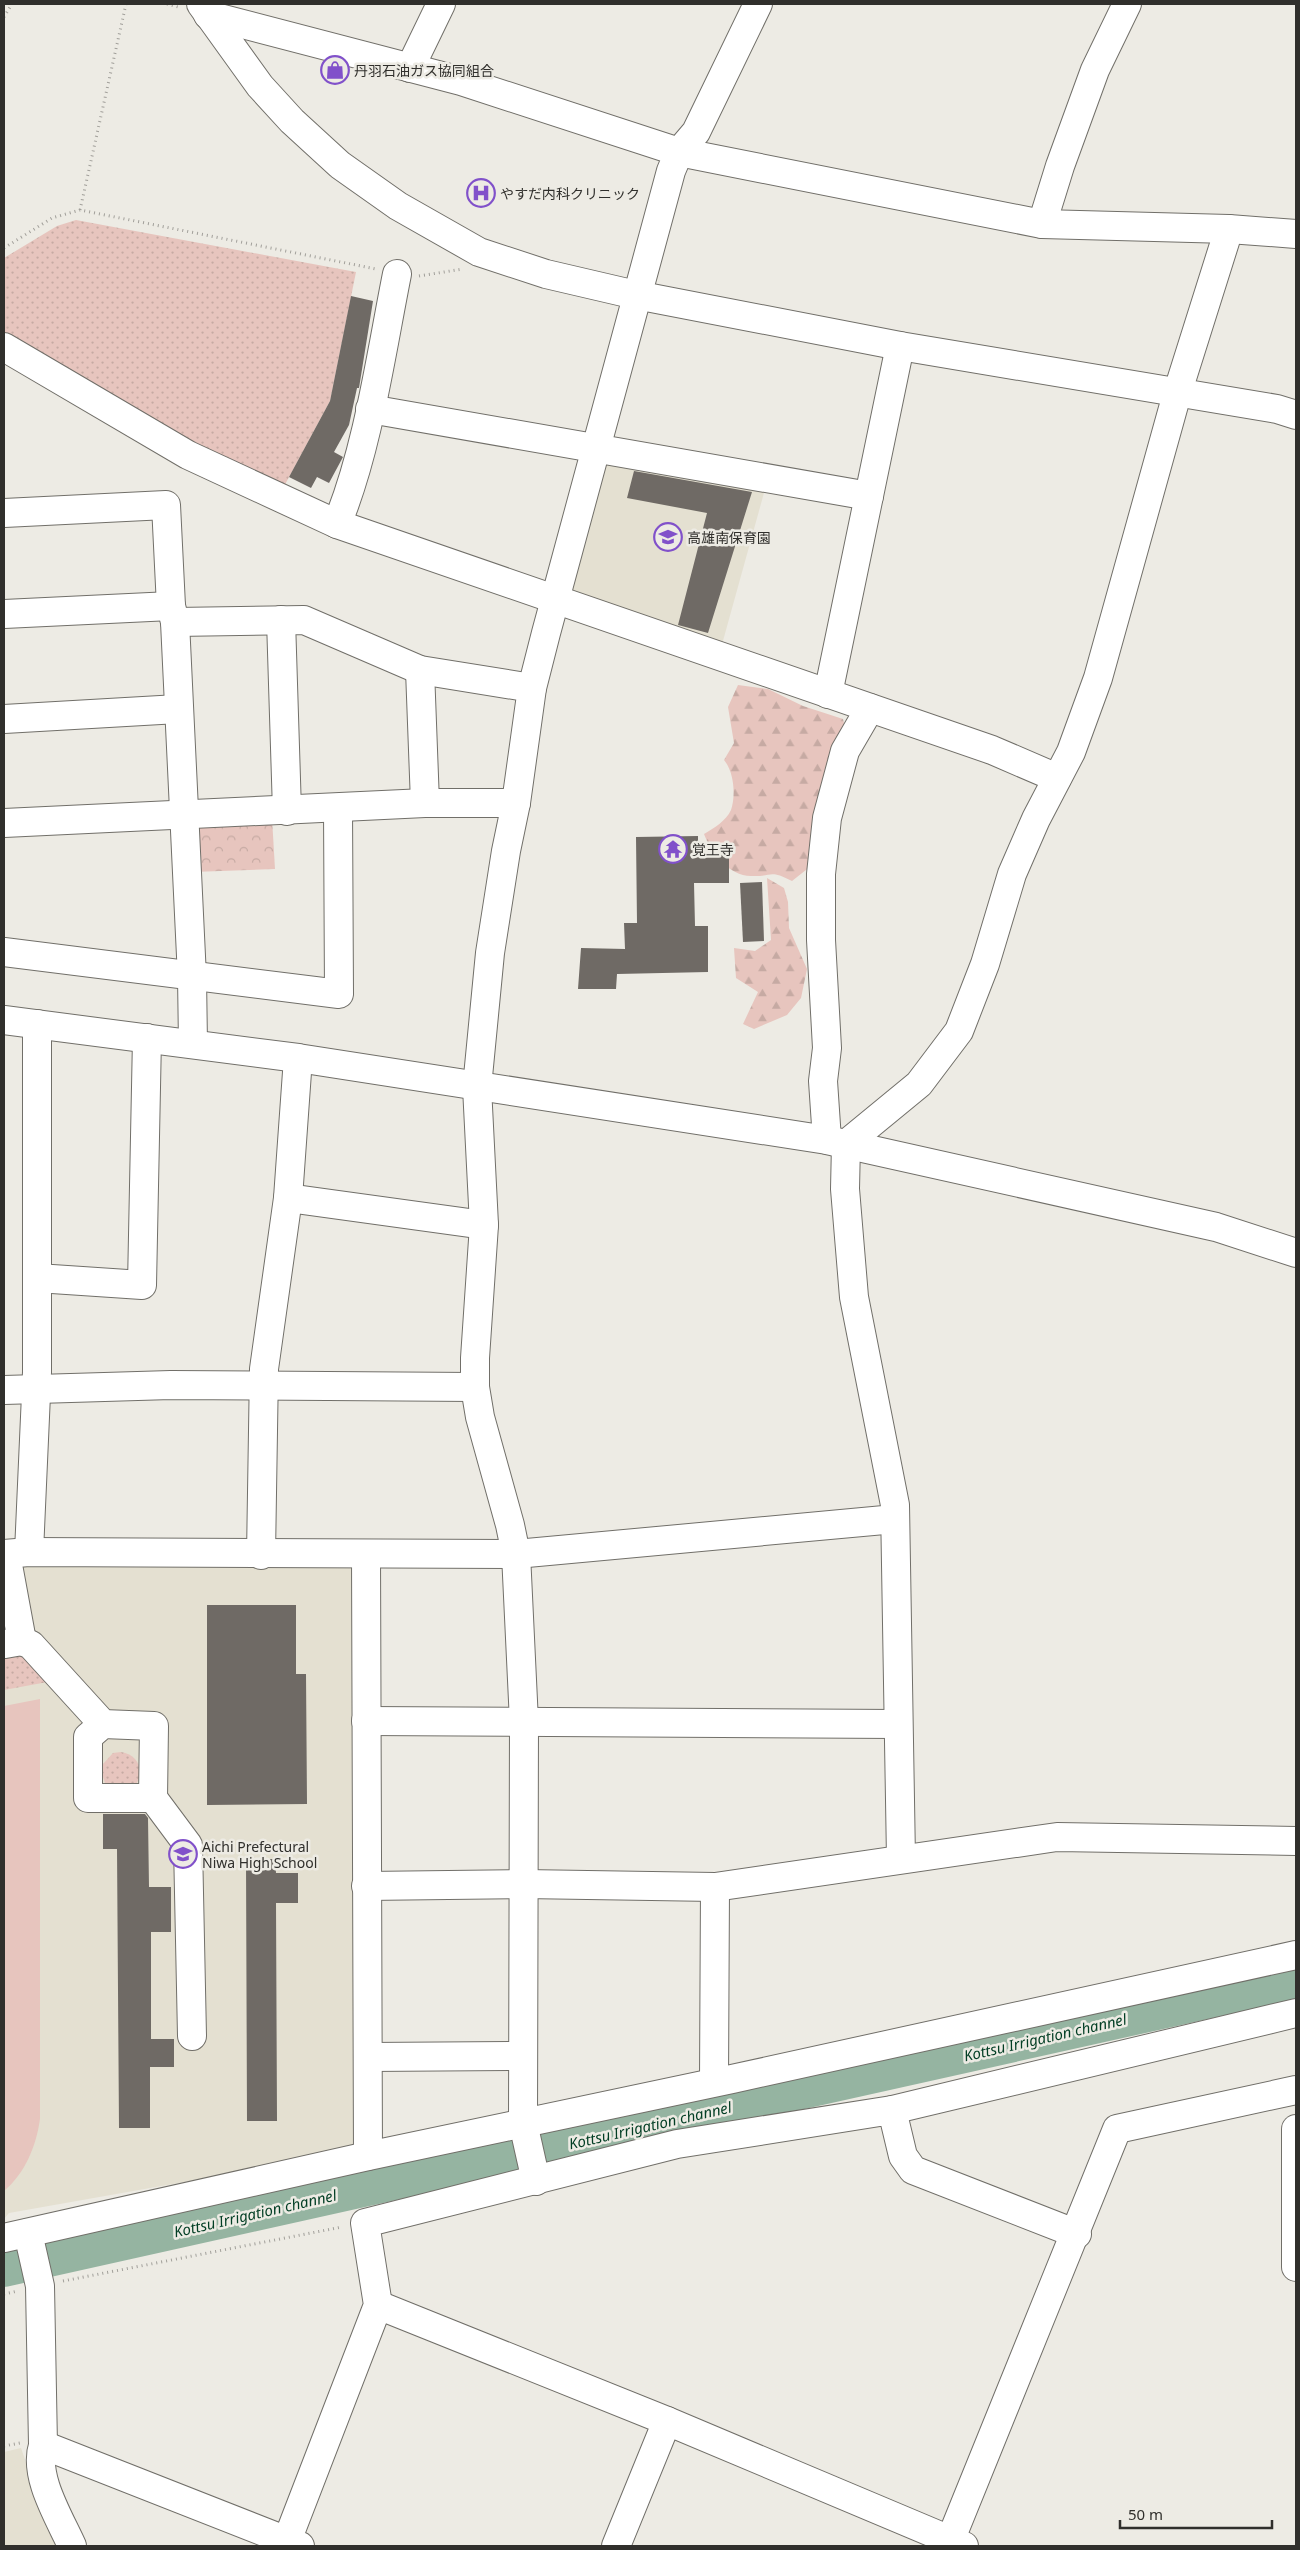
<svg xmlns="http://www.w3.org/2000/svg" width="1300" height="2550" font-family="'Noto Sans','Noto Sans JP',sans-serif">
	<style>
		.built { fill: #e4e0d1 }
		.grass { fill: url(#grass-dots) }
		.forest { fill: url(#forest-firs) }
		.park { fill: url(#park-crowns) }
		.pitch { fill: #e7c5be }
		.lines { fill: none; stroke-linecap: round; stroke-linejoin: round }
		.river { stroke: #95b4a1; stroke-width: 36 }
		.building { fill: #6f6a65 }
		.minor-casing { stroke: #716f69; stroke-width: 30 }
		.path { stroke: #a19f9a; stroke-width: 3; stroke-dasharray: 1 4; stroke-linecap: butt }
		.minor { stroke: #fff; stroke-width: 28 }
		.labels { text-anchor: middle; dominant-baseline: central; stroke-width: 5; stroke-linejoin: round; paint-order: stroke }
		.poi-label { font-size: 14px; fill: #302f2c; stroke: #edebe4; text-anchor: start }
		.water-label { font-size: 15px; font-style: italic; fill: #023e24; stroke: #edebe4 }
	</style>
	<defs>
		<pattern id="grass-dots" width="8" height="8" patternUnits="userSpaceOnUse" patternTransform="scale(1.25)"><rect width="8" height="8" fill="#e7c5be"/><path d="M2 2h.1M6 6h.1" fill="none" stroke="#c6aaa3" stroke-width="1.8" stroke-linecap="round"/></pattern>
		<pattern id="forest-firs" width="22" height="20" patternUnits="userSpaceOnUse" patternTransform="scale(1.25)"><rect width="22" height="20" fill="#e7c5be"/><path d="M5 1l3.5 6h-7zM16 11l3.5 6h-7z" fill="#c6aaa3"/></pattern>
		<pattern id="park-crowns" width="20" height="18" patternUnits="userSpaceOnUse" patternTransform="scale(1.25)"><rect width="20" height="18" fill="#e7c5be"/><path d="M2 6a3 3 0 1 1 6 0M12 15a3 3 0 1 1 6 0" fill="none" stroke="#c6aaa3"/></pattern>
	</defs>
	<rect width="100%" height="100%" fill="#edebe4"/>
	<g class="built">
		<path d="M606,458L767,482L721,648L570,593Z"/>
		<path d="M354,1562L359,2151L9,2213L4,2219V1563Z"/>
		<path d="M21,2448L39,2500L61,2546H4V2452Z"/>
	</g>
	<g class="grass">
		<path d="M76,220L356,272L330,401L281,492L4,340V258L57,226Z"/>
		<path d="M24,1650L53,1681L4,1690V1654Z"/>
		<path d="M121,1752C139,1755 145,1771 135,1786H106L101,1771L103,1764L113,1753Z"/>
	</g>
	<g class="forest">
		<path d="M738,685L768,689L803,706L843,719L845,727L811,866L792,881C768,869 774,877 751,876C729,876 711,853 704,834C714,828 726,821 731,810C736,795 734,772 724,760L734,743L728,707Z"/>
		<path d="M767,878L784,888L788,902L789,928L807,969L801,998L787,1015L754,1029L743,1024L758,992L736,978L734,948L755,951L771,940Z"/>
	</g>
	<path class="park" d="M272,818L275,869L193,872L197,822Z"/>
	<path class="pitch" d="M40,1699V2119C36,2147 25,2173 4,2191V1706Z"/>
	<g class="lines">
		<path class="river" d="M4,2269L1296,1981"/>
	</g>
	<g class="building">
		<path d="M351,296L373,301L359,388H357L349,425L334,452L343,457L329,483L317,477L311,488L289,477L330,401Z"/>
		<path d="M634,471L752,492L708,633L678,625L707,513L627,498Z"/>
		<path d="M698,836V855L729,854V883H694L695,926H708V972L617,974L616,989H578L581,948L625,949L624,923H637L636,837Z"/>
		<path d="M762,882L764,941L743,942L740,883Z"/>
		<path d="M207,1605H296V1674H306L307,1804L207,1805Z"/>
		<path d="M103,1814H145L148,1818L149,1887H171V1932H151V2039H174V2067H150V2128H119L117,1849H103Z"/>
		<path d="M246,1859H275L276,1873H298V1903H276L277,2121H247Z"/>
	</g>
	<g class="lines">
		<defs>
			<g id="minor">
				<path d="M201,4L260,86L292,121L340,165L398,206L479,252L546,274L636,295L900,346L1277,409L1296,415"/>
				<path d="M208,15L461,81L679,152L1042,224L1229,229L1296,234"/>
				<path d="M410,68L441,4"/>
				<path d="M1042,224L1060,166L1095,70L1127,4"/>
				<path d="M4,347L188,455L337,524L992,750L1057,778"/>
				<path d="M370,409L869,496"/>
				<path d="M4,513L166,505L171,606L175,622L192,977L193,1044"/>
				<path d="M337,524C368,449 381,354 397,274"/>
				<path d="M4,614L171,606"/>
				<path d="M281,620L287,811"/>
				<path d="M175,622L304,620L420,670L532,688"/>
				<path d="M420,670L425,803"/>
				<path d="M828,694L900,346"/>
				<path d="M4,719L178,709"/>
				<path d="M4,823L425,803H516"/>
				<path d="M4,952L339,994L338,809"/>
				<path d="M4,1020L298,1058L827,1140L1216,1227L1296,1253"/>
				<path d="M827,1140L823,1081L827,1048L821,940V874L827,818L845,751L870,708"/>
				<path d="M288,1198L484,1225"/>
				<path d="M37,1278L142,1285L147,1038"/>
				<path d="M4,1390L171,1385L475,1387"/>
				<path d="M29,1552L37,1372V1024"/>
				<path d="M4,1554L29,1552L516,1554L895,1519"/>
				<path d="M366,1554L368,2156"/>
				<path d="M261,1555L264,1369L288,1198L298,1058"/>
				<path d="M22,1641L31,1645L103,1724L154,1726L153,1798H88V1737L103,1724"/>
				<path d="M5,1644L22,1641L6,1554"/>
				<path d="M366,1721L898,1724"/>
				<path d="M153,1798L188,1845L192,2036"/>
				<path d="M901,1859L895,1505L854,1297L845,1189L846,1144L919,1084L959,1031L985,964L1012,874L1036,819L1071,752L1098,678L1177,394L1229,229"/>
				<path d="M366,1886L524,1884L715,1887L1057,1837L1296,1841"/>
				<path d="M368,2057L523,2056"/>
				<path d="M714,2081L715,1887"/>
				<path d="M892,2110L1296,2013"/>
				<path d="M1296,2129V2267"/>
				<path d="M536,2181L523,2123L524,1722L516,1554L510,1525L480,1417L475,1387V1358L484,1225L477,1087L490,953L506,851L516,803L532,688L546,633L671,171L679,152L696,132L758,4"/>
				<path d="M28,2233L40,2286L43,2445C33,2476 59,2517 72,2546"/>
				<path d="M4,2238L368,2156L732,2079L1296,1955"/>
				<path d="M378,2305L667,2421L964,2546"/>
				<path d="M43,2445L300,2546"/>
				<path d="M285,2546L378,2305L365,2223L677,2144L892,2110L903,2156L913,2170L1077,2234"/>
				<path d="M616,2546L667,2421"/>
				<path d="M948,2546L1117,2129L1296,2090"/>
			</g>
		</defs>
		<use href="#minor" class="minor-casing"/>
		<g class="path">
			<path d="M167,4L178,7"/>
			<path d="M4,17L12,4"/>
			<path d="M80,210L126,4"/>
			<path d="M4,248L52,218L80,210L376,269"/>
			<path d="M419,276L463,269"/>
			<path d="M63,2281L342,2227"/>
			<path d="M4,2294L18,2291"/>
			<path d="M4,2446L20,2443"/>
		</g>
		<use href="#minor" class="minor"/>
	</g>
	<defs>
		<symbol id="shop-ring" viewBox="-11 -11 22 22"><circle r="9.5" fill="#edebe4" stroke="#8151ca" stroke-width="1.5"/><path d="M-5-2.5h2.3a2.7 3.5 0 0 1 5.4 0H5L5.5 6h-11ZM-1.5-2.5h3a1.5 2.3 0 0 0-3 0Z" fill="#8151ca"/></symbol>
		<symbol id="hospital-ring" viewBox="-11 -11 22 22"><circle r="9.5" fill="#edebe4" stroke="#8151ca" stroke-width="1.5"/><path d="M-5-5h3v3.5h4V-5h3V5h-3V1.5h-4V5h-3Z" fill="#8151ca"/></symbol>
		<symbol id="school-ring" viewBox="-11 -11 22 22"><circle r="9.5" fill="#edebe4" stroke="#8151ca" stroke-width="1.5"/><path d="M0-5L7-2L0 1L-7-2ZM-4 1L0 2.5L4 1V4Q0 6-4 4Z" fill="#8151ca"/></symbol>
		<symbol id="temple-ring" viewBox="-11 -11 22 22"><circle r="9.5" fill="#edebe4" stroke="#8151ca" stroke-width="1.5"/><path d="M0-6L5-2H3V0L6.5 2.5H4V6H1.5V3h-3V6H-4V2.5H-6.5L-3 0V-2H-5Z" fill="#8151ca"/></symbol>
	</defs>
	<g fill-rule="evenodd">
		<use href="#shop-ring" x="319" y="54" width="32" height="32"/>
		<use href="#hospital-ring" x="465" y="177" width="32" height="32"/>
		<use href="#school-ring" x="652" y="521" width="32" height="32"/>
		<use href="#temple-ring" x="657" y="833" width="32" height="32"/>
		<use href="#school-ring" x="167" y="1838" width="32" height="32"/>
	</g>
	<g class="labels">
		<g class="poi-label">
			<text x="354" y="70">丹羽石油ガス協同組合</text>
			<text x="500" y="193">やすだ内科クリニック</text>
			<text x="687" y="537">高雄南保育園</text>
			<text x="692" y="849">覚王寺</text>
			<text x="202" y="1846">Aichi Prefectural<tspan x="202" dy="16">Niwa High School</tspan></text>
		</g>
		<g class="water-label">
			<text transform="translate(1045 2037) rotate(-13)">Kottsu Irrigation channel</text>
			<text transform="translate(650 2125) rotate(-13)">Kottsu Irrigation channel</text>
			<text transform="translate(255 2213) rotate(-13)">Kottsu Irrigation channel</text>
		</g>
	</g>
	<rect width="1300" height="2550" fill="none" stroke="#302f2c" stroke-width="10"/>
	<path d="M1120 2520v8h152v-8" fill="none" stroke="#302f2c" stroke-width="2.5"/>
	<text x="1128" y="2520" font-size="15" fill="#302f2c" stroke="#edebe4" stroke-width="4" paint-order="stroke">50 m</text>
</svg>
